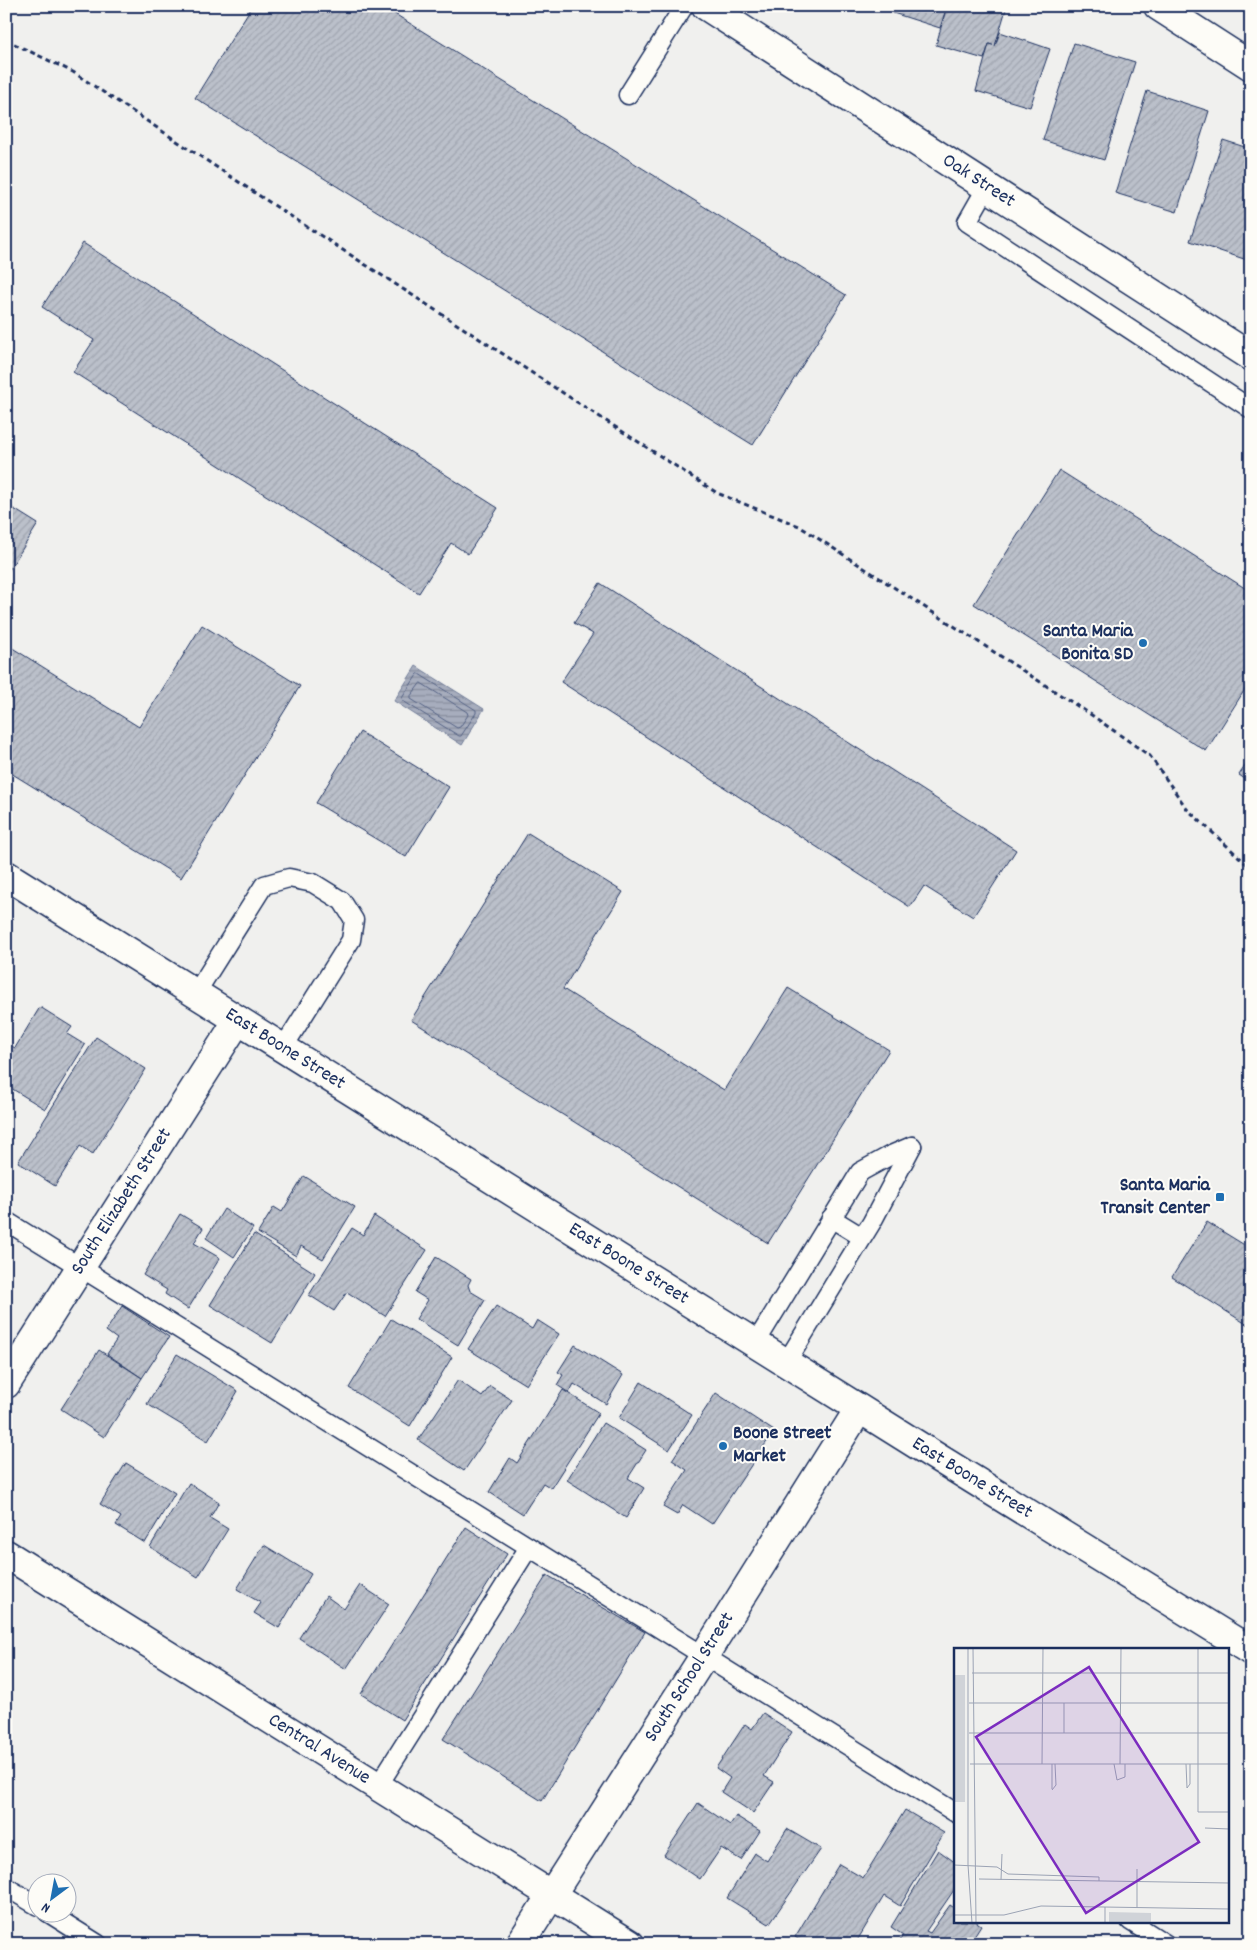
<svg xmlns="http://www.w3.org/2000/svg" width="1257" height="1950" font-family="Dekko,sans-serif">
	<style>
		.water { fill: url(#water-rules); stroke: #6f7b97 }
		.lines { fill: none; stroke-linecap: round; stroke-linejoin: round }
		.shore { stroke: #536184; stroke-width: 1 }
		.building { fill: url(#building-hatch); stroke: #1b2f5e }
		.lane-casing { stroke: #1b2f5e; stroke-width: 21 }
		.street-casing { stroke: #1b2f5e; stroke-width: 31 }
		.secondary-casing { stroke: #1b2f5e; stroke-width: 31 }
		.path { stroke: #1b2f5e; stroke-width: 3; stroke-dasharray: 5 4; stroke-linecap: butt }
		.lane { stroke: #fdfcf7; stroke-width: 18 }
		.street { stroke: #fdfcf7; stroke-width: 28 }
		.secondary { stroke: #fdfcf7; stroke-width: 28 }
		.poi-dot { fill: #1f6fb2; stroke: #fdfcf7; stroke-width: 2 }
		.labels { text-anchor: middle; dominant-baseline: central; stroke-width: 4; stroke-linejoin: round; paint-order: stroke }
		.street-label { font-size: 20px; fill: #1b2f5e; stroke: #fdfcf7 }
		.poi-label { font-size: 20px; font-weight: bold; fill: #1b2f5e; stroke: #fdfcf7; text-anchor: end }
		.inset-road { fill: none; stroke: #9ba3b4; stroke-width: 1 }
		.view { fill: #7b2cbf; fill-opacity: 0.15; stroke: #7b2cbf; stroke-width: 2.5 }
		.inset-edge { fill: none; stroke: #1b2f5e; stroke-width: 2.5 }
	</style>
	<defs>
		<pattern id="water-rules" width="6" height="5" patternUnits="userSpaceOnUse" patternTransform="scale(1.25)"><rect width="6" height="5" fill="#a7adbd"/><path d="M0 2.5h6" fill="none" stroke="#878d9d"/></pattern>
		<pattern id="building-hatch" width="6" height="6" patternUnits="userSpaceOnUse" patternTransform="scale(1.25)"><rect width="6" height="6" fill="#bbc0ca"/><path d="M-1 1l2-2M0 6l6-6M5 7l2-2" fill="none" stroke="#a0a5b0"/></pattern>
	</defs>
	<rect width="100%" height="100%" fill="#f0f0ee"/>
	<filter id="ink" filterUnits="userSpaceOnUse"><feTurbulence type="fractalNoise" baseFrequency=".02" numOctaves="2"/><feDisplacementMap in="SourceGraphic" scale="10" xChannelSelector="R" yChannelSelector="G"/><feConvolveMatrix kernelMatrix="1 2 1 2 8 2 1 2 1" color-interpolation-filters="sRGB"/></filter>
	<g filter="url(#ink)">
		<path class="water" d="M416,666L484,709L462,745L394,701Z"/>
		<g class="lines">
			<g class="shore">
				<path d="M419,674L476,710V713L461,736H459L403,701L402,698L417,675Z"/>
				<path d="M421,683L467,712L468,715L460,727L457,728L411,699V696Z"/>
			</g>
		</g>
		<g class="building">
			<path d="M252,6H382L846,295L753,445L195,98Z"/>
			<path d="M895,6H947L940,28L893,13Z"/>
			<path d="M947,6L956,9V6H1007L995,46L989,44L984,59L936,45Z"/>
			<path d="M1000,32L1050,49L1030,107L976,91L989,44L995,46Z"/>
			<path d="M1074,43L1135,62L1104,160L1043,140Z"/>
			<path d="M1147,91L1209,111L1177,212L1115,193Z"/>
			<path d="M1223,140L1251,149L1250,261L1190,241Z"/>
			<path d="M83,243L498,508L468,554L451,543L419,593L73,372L94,340L42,307Z"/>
			<path d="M1059,470L1251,592V684L1249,683L1206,751L974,604Z"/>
			<path d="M6,504L38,524L6,575Z"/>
			<path d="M600,583L1016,850L973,917L924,886L910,907L561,682L593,634L574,623Z"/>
			<path d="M202,625L300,686L181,878L6,770V644L139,727Z"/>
			<path d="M360,732L449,787L406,857L316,803Z"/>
			<path d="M1251,757V783L1239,775Z"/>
			<path d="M528,833L623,892L563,989L724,1090L788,988L889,1050L768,1243L411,1020Z"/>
			<path d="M40,1007L72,1027L67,1034L85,1045L45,1109L6,1085V1043L15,1048Z"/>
			<path d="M96,1037L146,1069L93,1154L80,1146L55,1186L18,1162Z"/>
			<path d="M304,1176L355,1207L323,1259L301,1246L296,1256L258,1233L274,1207L282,1212Z"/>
			<path d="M224,1209L253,1228L234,1257L206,1238Z"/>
			<path d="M180,1214L203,1228L194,1243L220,1258L188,1309L165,1294L167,1290L143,1275Z"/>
			<path d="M374,1216L427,1250L385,1316L347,1292L334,1311L309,1295L352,1228L363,1235Z"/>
			<path d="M1207,1222L1251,1249V1327L1172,1277Z"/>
			<path d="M254,1234L315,1273L272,1343L210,1305Z"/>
			<path d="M436,1257L471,1279L468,1285L470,1291L485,1300L458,1345L416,1319L428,1300L415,1292Z"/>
			<path d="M122,1306L169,1337L142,1378L107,1354L117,1339L106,1331Z"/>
			<path d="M496,1306L532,1329L537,1320L559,1334L526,1385L468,1349Z"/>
			<path d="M391,1319L452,1357L410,1426L349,1388Z"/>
			<path d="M575,1345L623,1375L606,1404L574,1384L569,1393L557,1385L563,1375L558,1372Z"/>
			<path d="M99,1350L142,1378L104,1437L61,1409Z"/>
			<path d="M177,1354L238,1391L208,1441L147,1404Z"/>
			<path d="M458,1380L482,1397L490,1386L512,1400L464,1471L418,1440Z"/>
			<path d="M641,1382L692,1415L669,1450L619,1418Z"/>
			<path d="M563,1390L599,1413L551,1488L543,1483L523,1514L489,1492L510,1458L517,1463Z"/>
			<path d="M716,1393L774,1431L712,1524L683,1505L677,1515L663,1507L687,1470L672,1460Z"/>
			<path d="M603,1423L646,1450L628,1478L644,1488L626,1518L567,1480Z"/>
			<path d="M126,1463L175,1493L145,1543L116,1525L121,1517L100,1504Z"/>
			<path d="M189,1483L219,1502L210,1518L228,1529L198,1577L150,1547Z"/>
			<path d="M466,1527L507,1554L402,1720L361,1694Z"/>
			<path d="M264,1545L311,1574L279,1628L254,1613L261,1603L237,1589Z"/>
			<path d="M547,1575L645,1632L542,1801L443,1739Z"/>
			<path d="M360,1585L389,1604L346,1669L299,1638L326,1596L344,1609Z"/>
			<path d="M763,1713L792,1732L764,1776L774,1782L753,1813L721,1792L730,1778L716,1768L745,1724L752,1729Z"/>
			<path d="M698,1803L730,1825L736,1816L760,1831L741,1860L721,1848L700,1879L664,1855Z"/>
			<path d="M905,1810L944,1833L900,1906L884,1896L855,1944H805L795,1937L839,1864L863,1878Z"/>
			<path d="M787,1829L821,1849L769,1924L727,1898L755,1853L767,1861Z"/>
			<path d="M938,1850L956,1863V1887L926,1931L930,1933L950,1905L956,1909V1921H975L981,1925L969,1944H898L903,1935L891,1927Z"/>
		</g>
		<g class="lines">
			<defs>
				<g id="lane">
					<path d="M628,95L684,6"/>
					<path d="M987,187L967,222L1251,409"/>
					<path d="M196,993L264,885L289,878L313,883L342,901L354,920L351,940L283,1048"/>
					<path d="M831,1218L862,1237"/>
					<path d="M6,1221L956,1813"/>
					<path d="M755,1344L860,1172L891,1155L912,1146"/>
					<path d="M786,1363L872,1222L912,1146"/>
					<path d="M378,1786L529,1547"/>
					<path d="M6,1887L38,1906"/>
					<path d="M47,1912L98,1944"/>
					<path d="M1130,1921L1166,1944"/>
				</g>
				<g id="street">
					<path id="s1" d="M706,6L1251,357"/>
					<path d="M1158,6L1251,66"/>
					<path id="s2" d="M6,1384L238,1020"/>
					<path id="s3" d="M6,1554L630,1944"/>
					<path id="s4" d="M520,1944L704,1656L859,1409"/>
				</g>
				<g id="secondary">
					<path id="s5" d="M6,875L935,1456L1251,1651"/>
				</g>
			</defs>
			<use href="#lane" class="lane-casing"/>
			<use href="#street" class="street-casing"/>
			<use href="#secondary" class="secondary-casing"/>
			<path class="path" d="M6,40L73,72L272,204L717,493L799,526L1090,714L1150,756L1187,809L1251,868"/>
			<use href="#lane" class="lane"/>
			<use href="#street" class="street"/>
			<use href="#secondary" class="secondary"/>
		</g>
	</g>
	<g class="poi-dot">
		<circle cx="1143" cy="643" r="5"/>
		<rect x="1215" y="1192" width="10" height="10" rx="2.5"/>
		<circle cx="723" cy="1446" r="5"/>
	</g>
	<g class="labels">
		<g class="street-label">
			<text stroke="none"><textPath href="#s1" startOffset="324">Oak Street</textPath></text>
			<text stroke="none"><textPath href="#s5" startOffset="329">East Boone Street</textPath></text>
			<text stroke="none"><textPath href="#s2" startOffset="216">South Elizabeth Street</textPath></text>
			<text stroke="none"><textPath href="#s5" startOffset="734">East Boone Street</textPath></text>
			<text stroke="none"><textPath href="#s5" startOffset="1139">East Boone Street</textPath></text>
			<text stroke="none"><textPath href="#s4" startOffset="316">South School Street</textPath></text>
			<text stroke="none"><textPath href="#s3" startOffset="369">Central Avenue</textPath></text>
		</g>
		<g class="poi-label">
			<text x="1133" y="632">Santa Maria<tspan x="1133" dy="23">Bonita SD</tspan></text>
			<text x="1210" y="1186">Santa Maria<tspan x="1210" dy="23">Transit Center</tspan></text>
			<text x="733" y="1434" text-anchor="start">Boone Street<tspan x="733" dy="23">Market</tspan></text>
		</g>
	</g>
	<g transform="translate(954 1648)">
		<rect width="275" height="275" fill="#f0f0ee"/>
		<path d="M0,27H11V154H0ZM155,264L197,265V275H155Z" fill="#d0d3d8"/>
		<path class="inset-road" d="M14,0V217L18,275M19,0L22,275M244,0V164H275M18,25H275M15,55H275M15,85H275M110,85V55M16,116H275M88,116L89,0M98,116V141M160,116L163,132L171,129V116M166,116L167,0M232,116L233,140M233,140L236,136V116M98,142L102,137L101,116M251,180L275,181M0,217L43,219L54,226L145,229V233M25,231L275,235M47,232L48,206M183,260V221M0,267H50L87,258L275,261M151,275V259"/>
		<path class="view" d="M135,19L245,194L132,265L22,89Z"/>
		<rect width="275" height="275" class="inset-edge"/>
	</g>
	<rect width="1257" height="1950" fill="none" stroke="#fdfcf7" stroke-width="25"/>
	<rect x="12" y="12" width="1232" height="1925" fill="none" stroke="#1b2f5e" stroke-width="2" filter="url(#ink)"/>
	<g transform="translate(52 1898) rotate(212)"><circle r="24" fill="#fdfcf7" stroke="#a3aaba"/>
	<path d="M0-4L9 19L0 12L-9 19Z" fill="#1f6fb2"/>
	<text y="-8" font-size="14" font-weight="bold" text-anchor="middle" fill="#1b2f5e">N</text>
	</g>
</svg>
